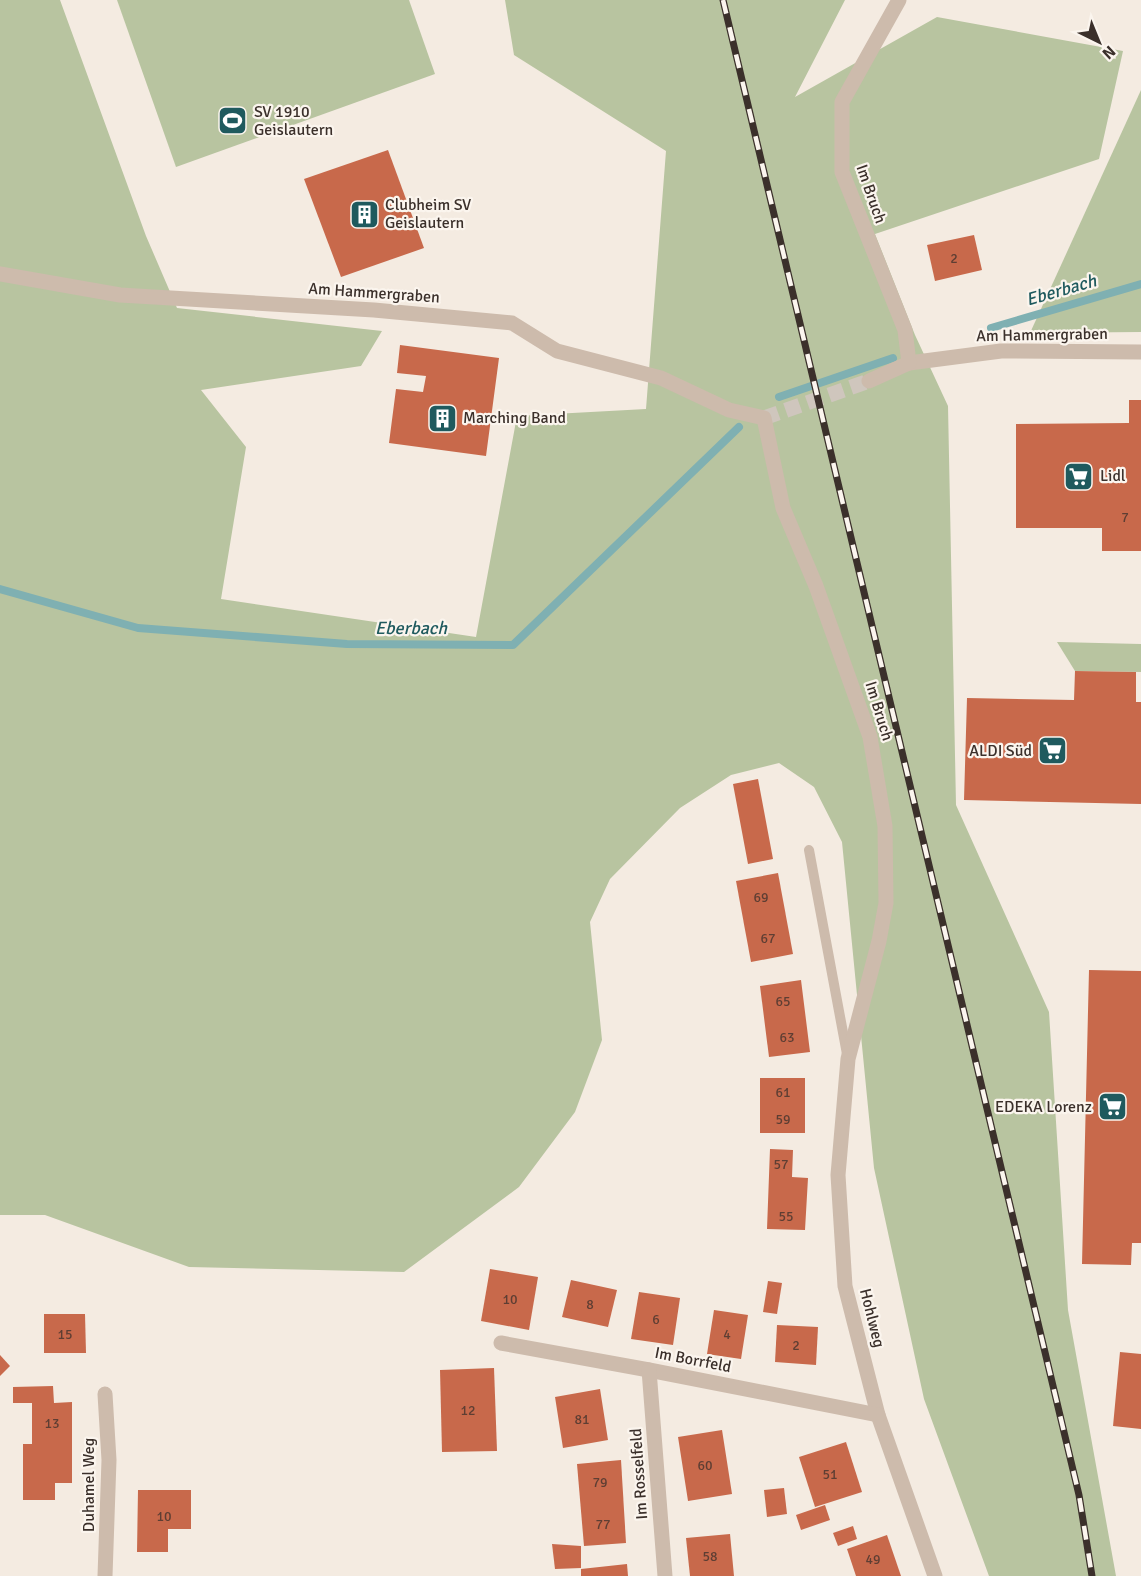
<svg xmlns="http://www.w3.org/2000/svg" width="1141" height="1576" font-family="Signika,sans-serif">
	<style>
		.green { fill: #b8c4a0 }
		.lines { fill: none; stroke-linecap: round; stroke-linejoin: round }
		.stream { stroke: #7fb0b2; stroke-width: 8 }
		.building { fill: #c8694b }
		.minor-tunnel { stroke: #cfc6bd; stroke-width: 15; stroke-dasharray: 15 8; stroke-linecap: butt }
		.service { stroke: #cdbbac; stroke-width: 10 }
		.minor { stroke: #cdbbac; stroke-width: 15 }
		.rail-casing { stroke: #3b302b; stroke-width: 7 }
		.rail { stroke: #fbf5ee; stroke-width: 4.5; stroke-dasharray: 14; stroke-linecap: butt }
		.labels { text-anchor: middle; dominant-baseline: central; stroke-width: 4.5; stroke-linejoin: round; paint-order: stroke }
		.number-label { font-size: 14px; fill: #5e3e33 }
		.poi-label { font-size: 16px; fill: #3b302b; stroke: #fbf5ee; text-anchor: start }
		.street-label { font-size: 16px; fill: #3b302b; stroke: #fbf5ee }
		.water-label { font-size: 18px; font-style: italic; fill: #1f5a5e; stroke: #fbf5ee }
	</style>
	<rect width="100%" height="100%" fill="#f4ebe1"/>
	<g class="green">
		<path d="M0,0H60L146,236L177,308L382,331L361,366L201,390L246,447L221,599L476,637L517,416L646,409L666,151L514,55L505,0H845L795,97L937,17L1123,51L1099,159L875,234L915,335L948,406L956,805L1049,1012L1068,1310L1116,1576H989L924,1399L874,1168L842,842L814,787L779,763L731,775L680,808L610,879L590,922L602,1040L575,1112L519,1187L404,1272L189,1267L45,1215H0Z"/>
		<path d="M117,0H409L435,74L176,167Z"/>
		<path d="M1141,90V332L1030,333Z"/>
		<path d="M1057,642L1141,644V672L1075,671Z"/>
	</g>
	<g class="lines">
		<g class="stream">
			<path d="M991,328L1141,284"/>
			<path d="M779,397L893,358"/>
			<path d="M0,589L138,628L347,644L513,645L739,427"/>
		</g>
	</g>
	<g class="building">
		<path d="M388,150L424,248L341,277L304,179Z"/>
		<path d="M974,235L982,270L935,281L927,245Z"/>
		<path d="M400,345L499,358L486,456L389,443L396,389L423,392L426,376L397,373Z"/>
		<path d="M1129,400H1141V551H1102V528H1016V424L1129,423Z"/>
		<path d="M1075,671L1136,672V702H1141V804L964,800L967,698L1074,700Z"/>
		<path d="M758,779L773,859L748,864L733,784Z"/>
		<path d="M778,873L793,954L751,962L736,881Z"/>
		<path d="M1089,970L1141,971V1243H1132L1131,1265L1082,1264Z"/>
		<path d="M801,980L810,1052L769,1057L760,986Z"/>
		<rect x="760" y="1078" width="45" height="55"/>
		<path d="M770,1149L793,1150L792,1177L808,1178L805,1230L767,1229Z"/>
		<path d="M490,1269L538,1277L529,1330L481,1321Z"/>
		<path d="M571,1280L617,1290L608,1327L562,1317Z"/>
		<path d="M768,1281L782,1283L777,1314L763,1312Z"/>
		<path d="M639,1292L680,1298L673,1345L631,1339Z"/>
		<path d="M714,1310L748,1315L741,1359L707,1354Z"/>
		<path d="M44,1314H85L86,1353H44Z"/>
		<path d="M777,1325L818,1327L816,1365L775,1362Z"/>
		<path d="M1120,1352L1141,1354V1429L1113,1426Z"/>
		<path d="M0,1355L10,1366L0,1376Z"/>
		<path d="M494,1368L497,1451L442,1452L440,1370Z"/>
		<path d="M53,1386L54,1403L72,1402V1483H55V1500H23V1444H32V1403H13V1387Z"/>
		<path d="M600,1389L608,1440L563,1448L555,1397Z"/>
		<path d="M722,1430L732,1494L688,1501L678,1437Z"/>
		<path d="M846,1442L862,1492L815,1507L799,1457Z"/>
		<path d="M621,1460L626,1543L584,1546L577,1464Z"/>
		<path d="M784,1488L787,1514L767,1517L764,1490Z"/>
		<path d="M138,1490H191V1529H168V1552H137Z"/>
		<path d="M825,1505L830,1520L801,1530L796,1515Z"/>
		<path d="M853,1526L857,1539L838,1546L833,1533Z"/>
		<path d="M730,1534L734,1576H690L686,1538Z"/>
		<path d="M887,1535L901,1576H856L847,1549Z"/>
		<path d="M552,1544L581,1546V1568L555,1569Z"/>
		<path d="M627,1564L628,1576H581V1569Z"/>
	</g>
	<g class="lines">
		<path class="minor-tunnel" d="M764,418L869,381"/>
		<path class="service" d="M809,850L847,1054"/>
		<g class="minor">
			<path d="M0,274L120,295L374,310L512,323L557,351L661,378L729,410L764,418L783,508L816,586L870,737L885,826L886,903L879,941L848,1059L838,1175L845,1286L878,1415L935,1576"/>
			<path d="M909,363L1001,351L1141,352"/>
			<path d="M869,381L909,363L905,330L842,172V102L899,0"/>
			<path d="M501,1343L649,1370L878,1415"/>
			<path d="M649,1370L665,1576"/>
			<path d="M105,1576L109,1460L105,1394"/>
		</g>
		<defs>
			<path id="rail" d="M723,0L1079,1495L1092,1576"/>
		</defs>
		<use href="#rail" class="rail-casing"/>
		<use href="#rail" class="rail"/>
	</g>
	<defs>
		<symbol id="stadium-square" viewBox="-11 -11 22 22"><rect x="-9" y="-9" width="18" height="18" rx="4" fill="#1f5a5e" stroke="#fbf5ee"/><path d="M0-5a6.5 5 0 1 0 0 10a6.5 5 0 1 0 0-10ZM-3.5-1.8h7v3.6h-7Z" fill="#fff"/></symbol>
		<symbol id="building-square" viewBox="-11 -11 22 22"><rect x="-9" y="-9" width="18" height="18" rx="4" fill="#1f5a5e" stroke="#fbf5ee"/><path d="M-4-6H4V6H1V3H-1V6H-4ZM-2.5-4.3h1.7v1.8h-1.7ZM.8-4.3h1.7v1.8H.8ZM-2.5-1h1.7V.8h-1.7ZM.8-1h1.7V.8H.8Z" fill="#fff"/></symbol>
		<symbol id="supermarket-square" viewBox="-11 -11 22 22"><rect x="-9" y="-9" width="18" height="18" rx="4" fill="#1f5a5e" stroke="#fbf5ee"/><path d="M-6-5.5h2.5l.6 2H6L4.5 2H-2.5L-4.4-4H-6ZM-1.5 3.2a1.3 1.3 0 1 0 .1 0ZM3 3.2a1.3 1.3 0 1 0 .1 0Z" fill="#fff"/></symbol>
	</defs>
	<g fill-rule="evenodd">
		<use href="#stadium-square" x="216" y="104" width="33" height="33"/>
		<use href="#building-square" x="348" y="198" width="33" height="33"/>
		<use href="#building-square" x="426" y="402" width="33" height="33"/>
		<use href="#supermarket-square" x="1062" y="460" width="33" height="33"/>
		<use href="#supermarket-square" x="1036" y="734" width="33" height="33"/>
		<use href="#supermarket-square" x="1096" y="1090" width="33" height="33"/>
	</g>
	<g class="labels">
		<g class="number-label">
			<text x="954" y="258">2</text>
			<text x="1125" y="517">7</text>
			<text x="761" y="897">69</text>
			<text x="768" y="938">67</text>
			<text x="783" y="1001">65</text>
			<text x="787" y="1037">63</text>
			<text x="783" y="1092">61</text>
			<text x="783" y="1119">59</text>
			<text x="781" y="1164">57</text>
			<text x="786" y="1216">55</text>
			<text x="510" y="1299">10</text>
			<text x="590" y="1304">8</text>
			<text x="656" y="1319">6</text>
			<text x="65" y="1334">15</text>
			<text x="727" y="1334">4</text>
			<text x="796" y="1345">2</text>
			<text x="468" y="1410">12</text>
			<text x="582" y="1419">81</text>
			<text x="52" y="1423">13</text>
			<text x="705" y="1465">60</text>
			<text x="830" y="1474">51</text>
			<text x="600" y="1482">79</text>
			<text x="164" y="1516">10</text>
			<text x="603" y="1524">77</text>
			<text x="710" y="1556">58</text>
			<text x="873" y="1559">49</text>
		</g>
		<g class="poi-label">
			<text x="254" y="112">SV 1910<tspan x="254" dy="18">Geislautern</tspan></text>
			<text x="385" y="205">Clubheim SV<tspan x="385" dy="18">Geislautern</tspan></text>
			<text x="463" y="418">Marching Band</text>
			<text x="1100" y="476">Lidl</text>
			<text x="1032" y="751" text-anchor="end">ALDI Süd</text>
			<text x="1092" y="1107" text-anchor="end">EDEKA Lorenz</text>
		</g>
		<g class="street-label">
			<text transform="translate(871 194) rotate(71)">Im Bruch</text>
			<text transform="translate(374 293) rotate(4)">Am Hammergraben</text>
			<text transform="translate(1042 335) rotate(-1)">Am Hammergraben</text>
			<text transform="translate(879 711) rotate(73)">Im Bruch</text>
			<text transform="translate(872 1318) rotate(76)">Hohlweg</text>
			<text transform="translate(693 1360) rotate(11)">Im Borrfeld</text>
			<text transform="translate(639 1474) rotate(-94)">Im Rosselfeld</text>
			<text transform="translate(89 1485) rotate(-90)">Duhamel Weg</text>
		</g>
		<g class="water-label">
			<text transform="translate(1061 290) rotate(-16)">Eberbach</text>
			<text x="411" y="628">Eberbach</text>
		</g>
	</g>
	<g transform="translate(1099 42) rotate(137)" stroke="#fbf5ee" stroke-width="4.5" paint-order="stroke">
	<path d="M0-4.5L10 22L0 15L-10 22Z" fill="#3b302b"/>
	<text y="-9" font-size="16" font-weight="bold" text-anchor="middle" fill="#3b302b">N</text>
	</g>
</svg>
